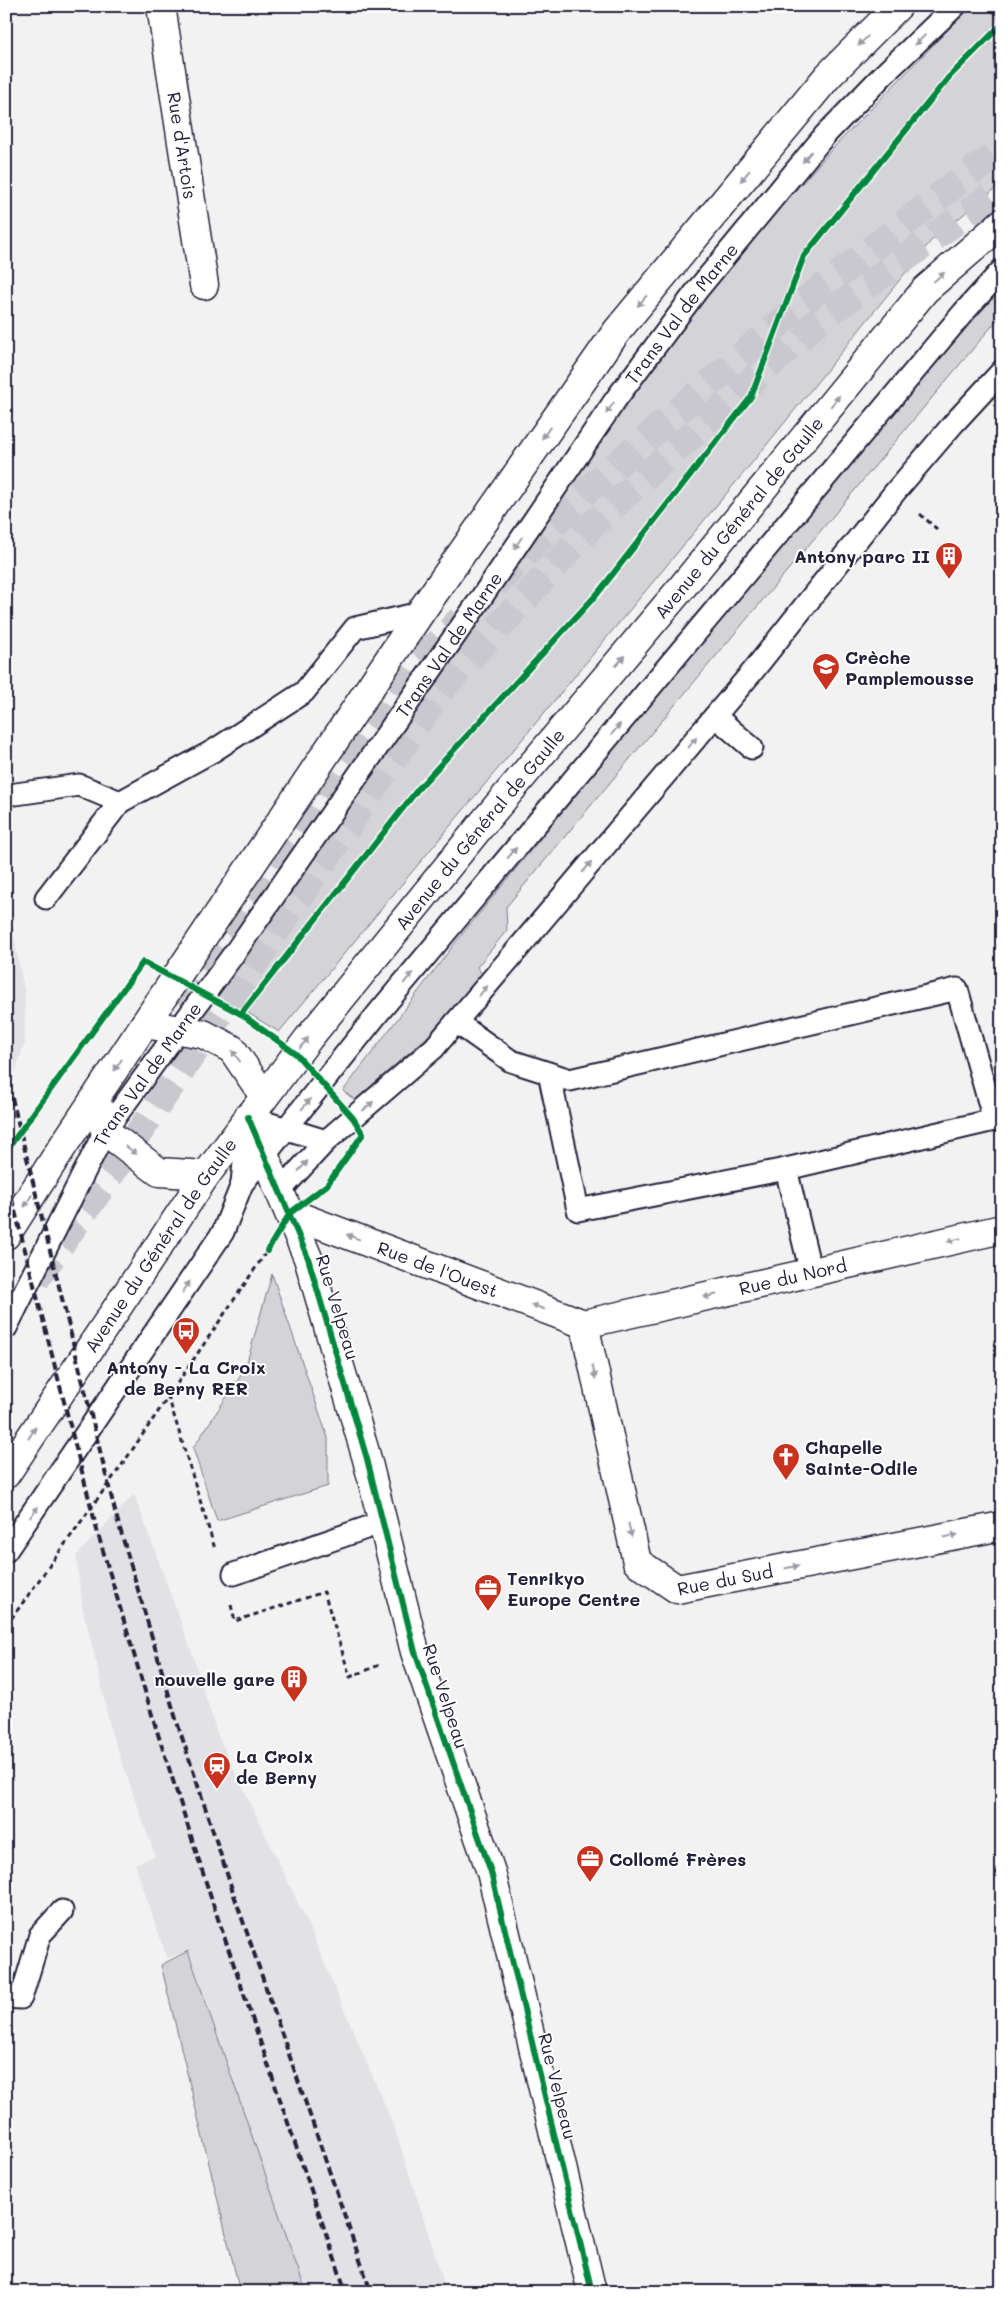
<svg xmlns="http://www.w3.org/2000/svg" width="1008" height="2298" font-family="Mali,sans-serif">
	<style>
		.built { fill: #e2e2e6 }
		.green { fill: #d3d3d8; stroke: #7a7a8a }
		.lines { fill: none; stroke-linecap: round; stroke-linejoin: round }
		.motorway-tunnel { stroke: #c8c8ce; stroke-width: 28; stroke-dasharray: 28 14; stroke-linecap: butt }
		.service-casing { stroke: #22223b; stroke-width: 25 }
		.minor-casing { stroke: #22223b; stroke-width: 31 }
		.primary-casing { stroke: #22223b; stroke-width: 31 }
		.path { stroke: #22223b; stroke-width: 3; stroke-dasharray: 5 4; stroke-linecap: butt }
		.service { stroke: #fff; stroke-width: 21 }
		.minor { stroke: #fff; stroke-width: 28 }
		.primary { stroke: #fff; stroke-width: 28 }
		.rail { stroke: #22223b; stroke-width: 4; stroke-dasharray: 8 4; stroke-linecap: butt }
		.cycleway-casing { stroke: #fff; stroke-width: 9 }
		.cycleway { stroke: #00873e; stroke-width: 6 }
		.oneway { fill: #9c9ca7 }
		.labels { text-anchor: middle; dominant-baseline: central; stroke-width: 4; stroke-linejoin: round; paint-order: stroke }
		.street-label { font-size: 18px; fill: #22223b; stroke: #fff }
		.poi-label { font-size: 18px; font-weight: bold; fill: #22223b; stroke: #fff; text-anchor: start }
	</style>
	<rect width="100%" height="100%" fill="#f2f2f3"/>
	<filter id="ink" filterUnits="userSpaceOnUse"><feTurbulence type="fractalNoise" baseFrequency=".02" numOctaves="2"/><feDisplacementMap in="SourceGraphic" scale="10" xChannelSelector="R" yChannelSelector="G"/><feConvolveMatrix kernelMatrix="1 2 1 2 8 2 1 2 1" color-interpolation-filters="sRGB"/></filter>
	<g filter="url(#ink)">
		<g class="built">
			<path d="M6,896L25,994V1043L6,1097Z"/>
			<path d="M134,1494L191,1650L218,1736L304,1915L395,2129L447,2292H305L188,1951L167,1958L135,1864L155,1856L110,1728L97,1665L83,1610L76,1556Z"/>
		</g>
		<g class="green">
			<path d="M971,6H986L1002,22V183L931,241L756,458L279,1032L214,992L570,482L721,275L832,149Z"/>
			<path d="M1002,287V314L506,907L507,930L477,967L482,974L428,1036L355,1100L343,1091L455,943L932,360Z"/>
			<path d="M272,1274L328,1438V1486L217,1521L193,1448L245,1369Z"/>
			<path d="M188,1951L306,2292H240L161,1965Z"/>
		</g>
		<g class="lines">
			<g class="motorway-tunnel">
				<path d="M495,585L584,493L802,303L963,178L1002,151"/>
				<path d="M152,1036L413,668L461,619"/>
				<path d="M36,1279L108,1178L438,693L593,524L818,321L1002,188"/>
			</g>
			<defs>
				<g id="service">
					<path d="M715,716L752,748"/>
					<path d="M16,794L79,785L120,802"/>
					<path d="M46,898L120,802L213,751L304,692L355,628L420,613"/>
					<path d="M456,1022L511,1061L570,1080L957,989L994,1120L786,1169L578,1210L549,1073"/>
					<path d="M786,1169L811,1273"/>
					<path d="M242,1184L248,1117L326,1141L434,1048L753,671L895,492L954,423L1002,371"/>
					<path d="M280,1191L326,1141"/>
					<path id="s1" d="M6,1328L105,1131L238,948L477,604L616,399L698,289L825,135L884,74L955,6"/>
					<path d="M6,1551L223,1232L242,1184L379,1012L963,313L1002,270"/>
					<path d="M234,1574L383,1522"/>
					<path d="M6,1997L21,1998L40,1935L62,1911"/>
				</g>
				<g id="minor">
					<path id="s2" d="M161,6L204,285"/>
					<path d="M248,1117L308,1258L367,1459L415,1652L491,1872L592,2292"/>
					<path id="s3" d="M290,1213L584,1324"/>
					<path id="s4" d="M584,1324L637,1562L677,1589L1002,1526"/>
					<path id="s5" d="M584,1324L1002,1229"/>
				</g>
				<g id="primary">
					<path d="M145,1024L203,1034L232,1049L264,1096"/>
					<path d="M96,1098L105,1131L159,1172L206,1175"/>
					<path d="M6,1235L61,1149L420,613L617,331L828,76L898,6"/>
					<path id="s6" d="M6,1474L206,1175L308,1039L483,823L678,592L925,290L1002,223"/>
				</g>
			</defs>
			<use href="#service" class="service-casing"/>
			<use href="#minor" class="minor-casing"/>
			<use href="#primary" class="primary-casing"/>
			<g class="path">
				<path d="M920,514L938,530"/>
				<path d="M168,1396L215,1549"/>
				<path d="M231,1605L235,1621L324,1592L350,1677L382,1664"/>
				<path d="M6,1626L124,1462L267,1251"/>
			</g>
			<use href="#service" class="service"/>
			<use href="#minor" class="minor"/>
			<use href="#primary" class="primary"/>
			<g class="rail">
				<path d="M6,1074L116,1515L176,1719L235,1898L371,2292"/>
				<path d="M6,1176L98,1534L156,1728L214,1907L346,2292"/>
			</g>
			<defs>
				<g id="cycleway">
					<path d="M241,1014L418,789L598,593L751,397L804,256L949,77L1002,24"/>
					<path d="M248,1117L308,1258L367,1459L415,1652L491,1872L592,2292"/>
					<path d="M6,1151L143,962L241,1014L296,1054L353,1118L363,1134L327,1185L290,1213L267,1251"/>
				</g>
			</defs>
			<use href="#cycleway" class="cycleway-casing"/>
			<use href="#cycleway" class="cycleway"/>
		</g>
		<defs><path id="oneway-solid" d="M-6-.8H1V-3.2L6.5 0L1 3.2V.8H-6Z" transform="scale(1.25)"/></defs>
		<g class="oneway">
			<use href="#oneway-solid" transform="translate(920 40) rotate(136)"/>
			<use href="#oneway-solid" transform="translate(863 41) rotate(135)"/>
			<use href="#oneway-solid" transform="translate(807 157) rotate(129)"/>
			<use href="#oneway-solid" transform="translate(745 176) rotate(130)"/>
			<use href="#oneway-solid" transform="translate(939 277) rotate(-41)"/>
			<use href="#oneway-solid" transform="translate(642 301) rotate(130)"/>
			<use href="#oneway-solid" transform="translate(835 401) rotate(-51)"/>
			<use href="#oneway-solid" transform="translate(610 408) rotate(124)"/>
			<use href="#oneway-solid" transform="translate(546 433) rotate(125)"/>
			<use href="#oneway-solid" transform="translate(518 543) rotate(124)"/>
			<use href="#oneway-solid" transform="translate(620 661) rotate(-50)"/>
			<use href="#oneway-solid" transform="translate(616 729) rotate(-50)"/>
			<use href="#oneway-solid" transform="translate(692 743) rotate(-50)"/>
			<use href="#oneway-solid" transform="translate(512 853) rotate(-50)"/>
			<use href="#oneway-solid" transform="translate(587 867) rotate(-50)"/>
			<use href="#oneway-solid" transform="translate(408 978) rotate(-50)"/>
			<use href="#oneway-solid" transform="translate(483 991) rotate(-50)"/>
			<use href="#oneway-solid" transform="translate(304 1043) rotate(-52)"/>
			<use href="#oneway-solid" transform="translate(236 1056) rotate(-126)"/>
			<use href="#oneway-solid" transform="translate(118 1065) rotate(124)"/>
			<use href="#oneway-solid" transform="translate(306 1104) rotate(-51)"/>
			<use href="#oneway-solid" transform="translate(368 1106) rotate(-41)"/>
			<use href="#oneway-solid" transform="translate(131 1150) rotate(37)"/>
			<use href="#oneway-solid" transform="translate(303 1166) rotate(-47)"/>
			<use href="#oneway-solid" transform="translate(28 1201) rotate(122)"/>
			<use href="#oneway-solid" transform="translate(353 1237) rotate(-159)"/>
			<use href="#oneway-solid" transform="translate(954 1240) rotate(167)"/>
			<use href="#oneway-solid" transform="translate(186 1287) rotate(-56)"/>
			<use href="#oneway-solid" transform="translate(710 1296) rotate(167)"/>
			<use href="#oneway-solid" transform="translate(538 1307) rotate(-159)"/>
			<use href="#oneway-solid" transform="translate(594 1372) rotate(77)"/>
			<use href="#oneway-solid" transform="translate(32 1433) rotate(-58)"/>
			<use href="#oneway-solid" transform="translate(34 1512) rotate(-55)"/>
			<use href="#oneway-solid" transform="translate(630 1530) rotate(77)"/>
			<use href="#oneway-solid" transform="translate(951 1536) rotate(-11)"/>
			<use href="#oneway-solid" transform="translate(792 1567) rotate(-11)"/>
		</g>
	</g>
	<defs>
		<symbol id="building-pin" viewBox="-11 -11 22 30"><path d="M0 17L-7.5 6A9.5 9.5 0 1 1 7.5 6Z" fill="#c8321e" stroke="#fff"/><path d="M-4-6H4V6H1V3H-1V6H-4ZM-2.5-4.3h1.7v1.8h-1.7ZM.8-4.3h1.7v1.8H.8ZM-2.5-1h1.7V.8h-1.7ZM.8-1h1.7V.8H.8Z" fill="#fff"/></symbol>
		<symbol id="school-pin" viewBox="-11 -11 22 30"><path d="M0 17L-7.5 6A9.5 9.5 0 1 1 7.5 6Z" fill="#c8321e" stroke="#fff"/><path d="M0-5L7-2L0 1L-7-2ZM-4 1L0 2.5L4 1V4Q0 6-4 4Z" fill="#fff"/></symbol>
		<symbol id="bus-pin" viewBox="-11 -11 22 30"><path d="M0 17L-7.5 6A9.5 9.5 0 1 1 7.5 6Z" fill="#c8321e" stroke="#fff"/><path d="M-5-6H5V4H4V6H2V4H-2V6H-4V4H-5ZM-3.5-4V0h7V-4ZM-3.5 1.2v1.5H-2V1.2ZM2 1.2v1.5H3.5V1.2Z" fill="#fff"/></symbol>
		<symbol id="church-pin" viewBox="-11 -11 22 30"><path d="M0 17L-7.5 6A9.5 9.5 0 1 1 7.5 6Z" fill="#c8321e" stroke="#fff"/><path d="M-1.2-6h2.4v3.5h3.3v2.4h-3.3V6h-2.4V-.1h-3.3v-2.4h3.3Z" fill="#fff"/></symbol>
		<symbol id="office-pin" viewBox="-11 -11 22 30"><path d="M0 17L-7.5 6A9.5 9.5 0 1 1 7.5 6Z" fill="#c8321e" stroke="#fff"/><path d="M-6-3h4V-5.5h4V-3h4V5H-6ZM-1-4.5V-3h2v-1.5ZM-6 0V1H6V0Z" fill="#fff"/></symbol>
		<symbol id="station-pin" viewBox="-11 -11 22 30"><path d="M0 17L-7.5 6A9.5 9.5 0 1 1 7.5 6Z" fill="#c8321e" stroke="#fff"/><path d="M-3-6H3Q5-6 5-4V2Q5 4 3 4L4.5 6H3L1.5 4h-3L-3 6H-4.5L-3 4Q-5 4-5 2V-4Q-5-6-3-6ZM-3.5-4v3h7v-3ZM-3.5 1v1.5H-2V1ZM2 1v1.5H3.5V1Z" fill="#fff"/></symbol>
	</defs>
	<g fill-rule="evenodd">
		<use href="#building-pin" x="933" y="540" width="32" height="43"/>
		<use href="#school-pin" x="810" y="651" width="32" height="43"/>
		<use href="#bus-pin" x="170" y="1315" width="32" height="43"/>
		<use href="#church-pin" x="770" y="1441" width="32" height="43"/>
		<use href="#office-pin" x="472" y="1572" width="32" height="43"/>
		<use href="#building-pin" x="278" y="1663" width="32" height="43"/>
		<use href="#station-pin" x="201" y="1750" width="32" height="43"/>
		<use href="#office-pin" x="574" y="1843" width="32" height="43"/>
	</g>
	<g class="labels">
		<g class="street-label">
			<text stroke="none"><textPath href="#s2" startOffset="141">Rue d'Artois</textPath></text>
			<text stroke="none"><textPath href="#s1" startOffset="1221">Trans Val de Marne</textPath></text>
			<text stroke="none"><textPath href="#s6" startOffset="1206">Avenue du Général de Gaulle</textPath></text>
			<text stroke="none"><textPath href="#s1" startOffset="816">Trans Val de Marne</textPath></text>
			<text stroke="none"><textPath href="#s6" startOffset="801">Avenue du Général de Gaulle</textPath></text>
			<text stroke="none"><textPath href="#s1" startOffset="291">Trans Val de Marne</textPath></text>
			<text stroke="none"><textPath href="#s6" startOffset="276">Avenue du Général de Gaulle</textPath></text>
			<text stroke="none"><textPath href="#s3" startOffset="158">Rue de l'Ouest</textPath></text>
			<text stroke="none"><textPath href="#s5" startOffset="214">Rue du Nord</textPath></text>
			<text transform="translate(338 1307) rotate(73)">Rue Velpeau</text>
			<text stroke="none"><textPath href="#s4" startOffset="341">Rue du Sud</textPath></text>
			<text transform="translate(446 1696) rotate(72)">Rue Velpeau</text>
			<text transform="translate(558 2086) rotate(76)">Rue Velpeau</text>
		</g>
		<g class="poi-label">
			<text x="930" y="556" text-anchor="end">Antony parc II</text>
			<text x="845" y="657">Crèche<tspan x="845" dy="21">Pamplemousse</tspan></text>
			<text x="186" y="1367" text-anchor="middle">Antony - La Croix<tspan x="186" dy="21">de Berny RER</tspan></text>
			<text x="805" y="1447">Chapelle<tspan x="805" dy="21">Sainte-Odile</tspan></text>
			<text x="507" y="1578">Tenrikyo<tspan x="507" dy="21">Europe Centre</tspan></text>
			<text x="275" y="1679" text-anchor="end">nouvelle gare</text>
			<text x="236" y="1756">La Croix<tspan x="236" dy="21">de Berny</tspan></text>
			<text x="609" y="1859">Collomé Frères</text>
		</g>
	</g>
	<rect width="1008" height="2298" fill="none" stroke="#fff" stroke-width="25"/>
	<rect x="12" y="12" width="983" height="2273" fill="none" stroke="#22223b" stroke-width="2" filter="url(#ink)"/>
</svg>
